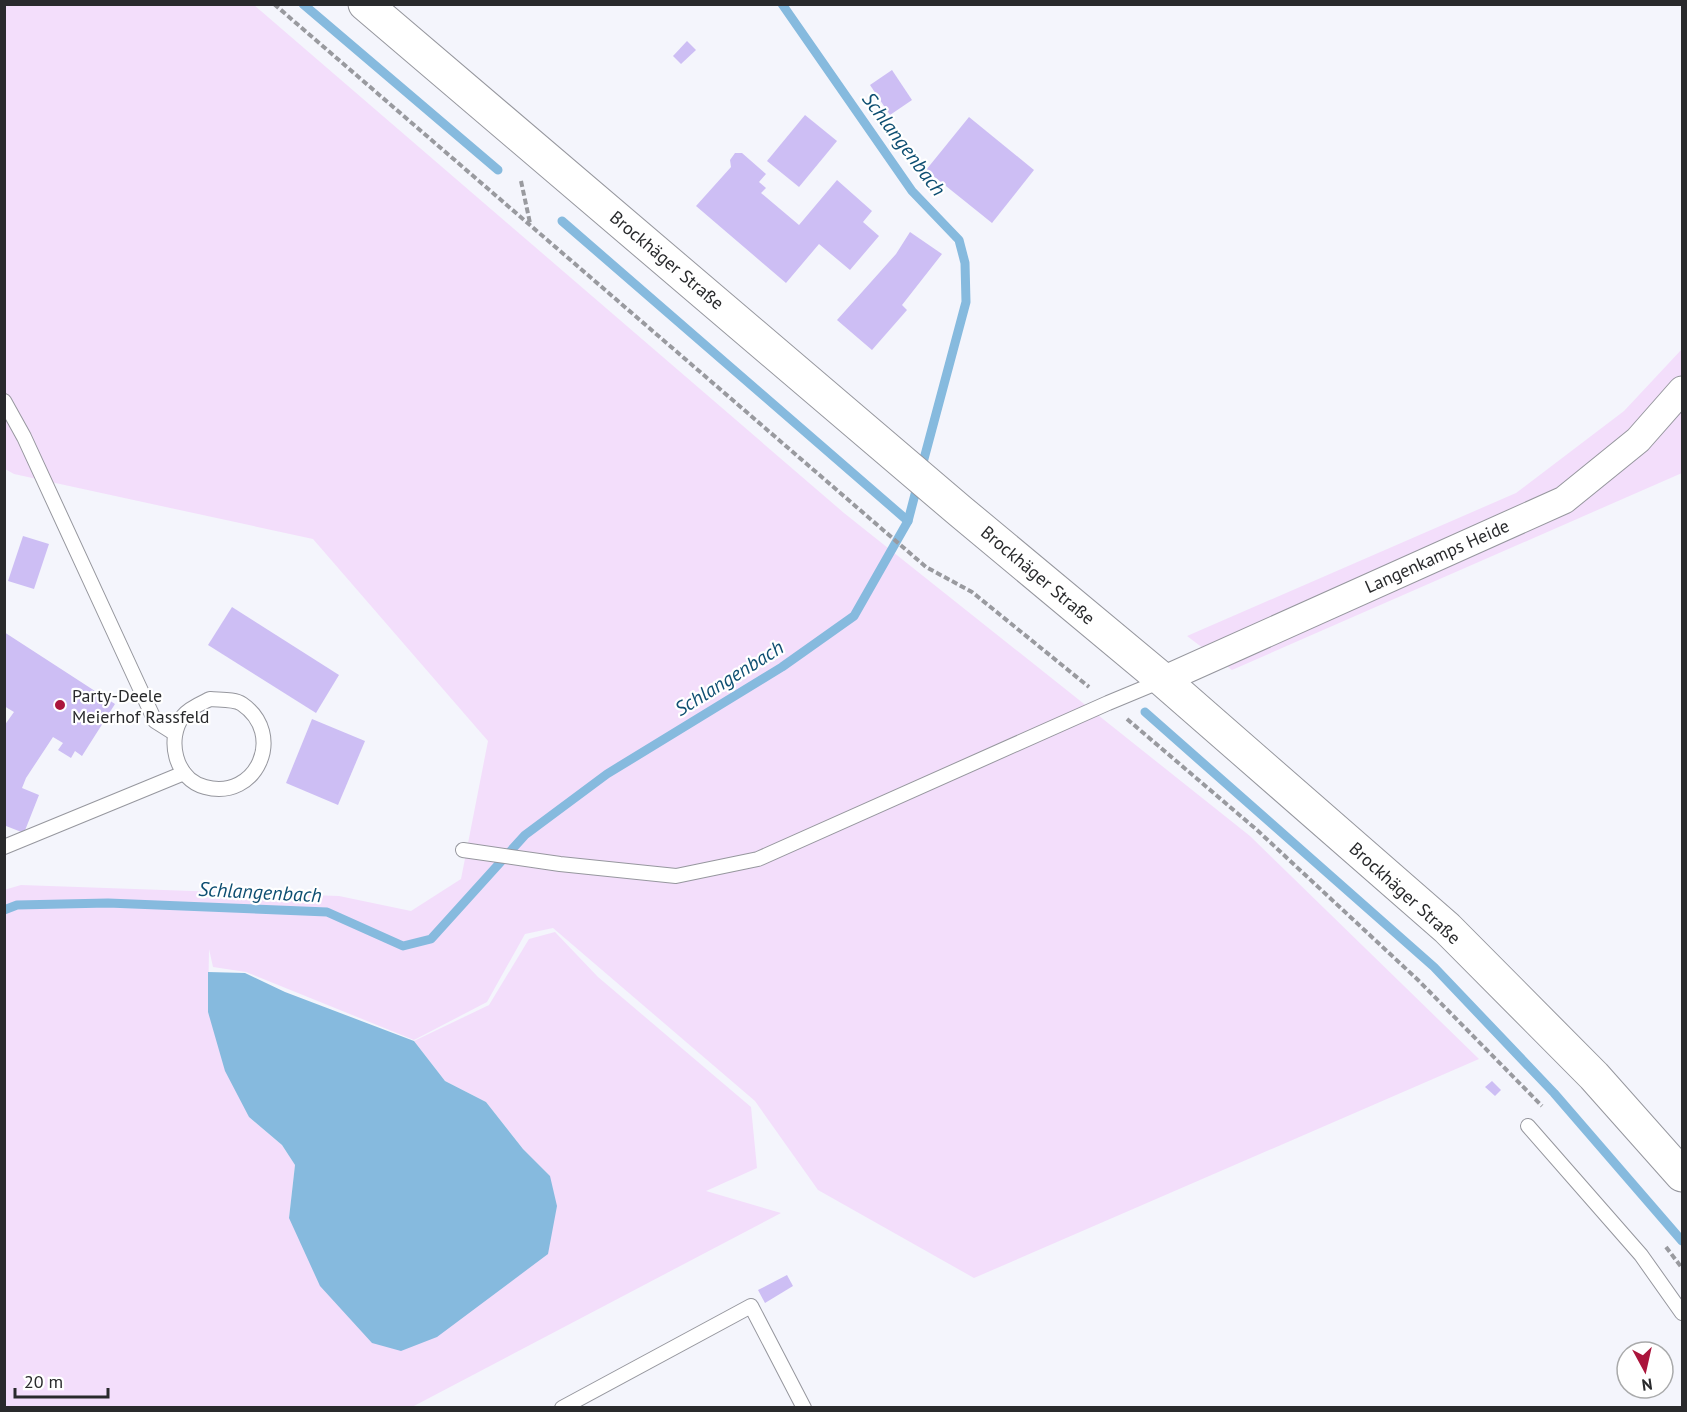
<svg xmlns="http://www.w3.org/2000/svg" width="1687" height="1412" font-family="'PT Sans',sans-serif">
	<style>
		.green { fill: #f3defb }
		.water { fill: #86bade }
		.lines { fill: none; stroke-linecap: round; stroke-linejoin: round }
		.stream { stroke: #86bade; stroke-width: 9 }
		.building { fill: #cdbef4 }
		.lane-casing { stroke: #96979e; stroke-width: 16 }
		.street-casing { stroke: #96979e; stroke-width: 29 }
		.secondary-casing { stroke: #96979e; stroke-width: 35 }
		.path { stroke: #999a9f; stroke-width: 4; stroke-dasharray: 6 3; stroke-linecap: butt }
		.lane { stroke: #fff; stroke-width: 14 }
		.street { stroke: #fff; stroke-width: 27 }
		.secondary { stroke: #fff; stroke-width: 33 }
		.poi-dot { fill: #ab153c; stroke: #fff; stroke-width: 2 }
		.labels { text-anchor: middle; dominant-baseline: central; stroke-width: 4.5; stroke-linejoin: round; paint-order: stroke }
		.street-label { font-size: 18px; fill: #292a2c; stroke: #fff }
		.poi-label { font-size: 18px; fill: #292a2c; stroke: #fff; text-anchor: start }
		.water-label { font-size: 20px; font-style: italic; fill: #0e4f72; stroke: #fff }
	</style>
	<rect width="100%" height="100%" fill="#f4f5fc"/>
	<g class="green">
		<path d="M5,5H254L844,513L1250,836L1479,1059L974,1278L818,1190L755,1101L553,928L525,934L487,1002L414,1040L246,972L213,967L209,949L208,1012L249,1117L282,1145L295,1165L289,1218L550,1176L523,1149L486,1102L445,1081L414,1041L489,1005L529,939L555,932L598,977L751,1107L757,1168L706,1191L781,1213L412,1407H5L4,890L21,885L339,896L411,911L461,879L488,741L313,539L14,474L5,469Z"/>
		<path d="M1682,349V473L1232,670L1187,636L1516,493L1624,411Z"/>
	</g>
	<path class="water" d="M208,972L245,973L285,992L414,1041L445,1081L486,1102L523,1149L550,1176L557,1206L548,1254L437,1337L401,1351L372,1343L320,1286L289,1218L295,1165L282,1145L249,1117L225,1071L208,1012Z"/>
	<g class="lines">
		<g class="stream">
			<path d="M303,4L498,170"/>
			<path d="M782,4L912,191L959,240L965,263L966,302L921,470"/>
			<path d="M562,221L908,521"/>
			<path d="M1145,712L1434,967L1554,1093L1682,1241"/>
			<path d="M4,910L17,905L108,903L327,912L403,946L431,939L525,835L607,774L782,667L854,616L908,521L918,483"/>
		</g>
	</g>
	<g class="building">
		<path d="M687,41L696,50L681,64L673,56Z"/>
		<path d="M892,70L912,100L890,115L870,85Z"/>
		<path d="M805,115L837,141L799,187L767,161Z"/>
		<path d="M969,117L1034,170L992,223L926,170Z"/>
		<path d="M735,153H742L766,174L759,182L766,188L761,193L799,225L837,180L872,211L863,222L879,236L850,270L819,244L786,283L696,206L731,167L730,160Z"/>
		<path d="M910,232L942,254L902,305L907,310L872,350L837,320L896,254Z"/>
		<path d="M23,536L49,544L34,589L8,581Z"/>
		<path d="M232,607L339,675L316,713L208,645Z"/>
		<path d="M4,632L115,704L82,756L75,751L71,758L58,750L63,743L53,737L26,778L22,788L39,795L24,833L6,826L4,831V726L14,712L4,706Z"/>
		<path d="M312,719L365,741L338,805L286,783Z"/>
		<path d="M1492,1081L1501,1090L1495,1096L1485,1087Z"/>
		<path d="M787,1275L793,1286L765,1303L758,1290Z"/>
	</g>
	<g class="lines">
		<defs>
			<g id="lane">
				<path d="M4,401L24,437L155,721L174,733"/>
				<path d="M210,699C219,700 235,699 242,704C286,734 257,801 205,787C175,779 166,739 183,716C189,708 202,703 210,699Z"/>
				<path d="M4,847L184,773"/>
				<path d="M463,850L560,864L676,876L758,859L1108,703L1161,681"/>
				<path d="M1528,1126L1641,1255L1682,1313"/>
				<path d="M562,1408L751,1306L804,1408"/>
			</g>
			<path id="street" d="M1163,680L1564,500L1638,440L1682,390"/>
			<path id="secondary" d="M365,4L960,511L1163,680L1447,928L1594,1076L1682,1175"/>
		</defs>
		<use href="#lane" class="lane-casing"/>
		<use href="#street" class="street-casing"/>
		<use href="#secondary" class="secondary-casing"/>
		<g class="path">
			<path d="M274,4L926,567L972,592L1089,687"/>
			<path d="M521,181L530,223"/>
			<path d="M1127,719L1257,830L1418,980L1542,1106"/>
			<path d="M1666,1247L1682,1268"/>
		</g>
		<use href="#lane" class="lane"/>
		<use href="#street" class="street"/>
		<use href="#secondary" class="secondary"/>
	</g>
	<circle class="poi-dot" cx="60" cy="705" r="6"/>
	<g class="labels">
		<g class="street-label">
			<text transform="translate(667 260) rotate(40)">Brockhäger Straße</text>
			<text transform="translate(1437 556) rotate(-24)">Langenkamps Heide</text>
			<text transform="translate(1038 575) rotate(40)">Brockhäger Straße</text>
			<text transform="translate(1405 893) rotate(42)">Brockhäger Straße</text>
		</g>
		<g class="poi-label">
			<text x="72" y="695">Party-Deele<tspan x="72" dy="21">Meierhof Rassfeld</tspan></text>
		</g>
		<g class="water-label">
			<text transform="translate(904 144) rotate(53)">Schlangenbach</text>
			<text transform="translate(729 678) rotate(-32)">Schlangenbach</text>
			<text transform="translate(260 892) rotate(3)">Schlangenbach</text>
		</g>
	</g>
	<rect width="1687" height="1412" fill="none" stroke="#292a2c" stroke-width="12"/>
	<g transform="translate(1645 1370) rotate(172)"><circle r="28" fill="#ffffff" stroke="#a9aaab" stroke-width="1.5"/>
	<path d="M0-4.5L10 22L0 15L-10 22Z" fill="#ab153c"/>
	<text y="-9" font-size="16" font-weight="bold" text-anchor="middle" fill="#292a2c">N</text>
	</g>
	<path d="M15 1388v9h93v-9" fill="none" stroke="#292a2c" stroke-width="3"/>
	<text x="24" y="1388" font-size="18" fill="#292a2c" stroke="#ffffff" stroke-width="4.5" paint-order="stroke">20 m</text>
</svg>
